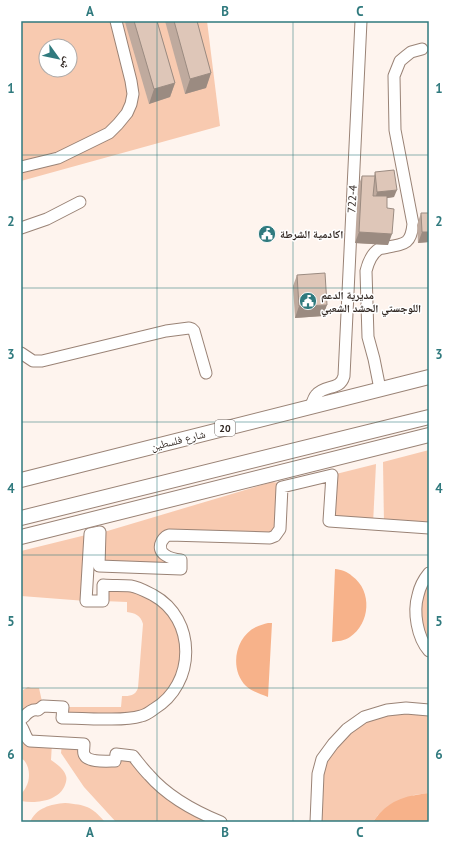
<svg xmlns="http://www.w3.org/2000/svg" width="450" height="843" font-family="'PT Sans','Noto Naskh Arabic',sans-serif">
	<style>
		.green { fill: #f8cab0; fill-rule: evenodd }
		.water { fill: #f7b28a }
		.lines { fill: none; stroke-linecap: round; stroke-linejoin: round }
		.minor-casing { stroke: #9a8376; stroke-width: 13 }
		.major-casing { stroke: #9a8376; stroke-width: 16 }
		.minor { stroke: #fff; stroke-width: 11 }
		.major { stroke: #fff; stroke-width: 14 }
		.wall { fill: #bfaa9e }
		.shaded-wall { fill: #9b8b81 }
		.building { fill: #dec6b8; stroke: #9b8b81 }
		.grid { fill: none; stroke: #307a7e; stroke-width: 1; stroke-opacity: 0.55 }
		.labels { text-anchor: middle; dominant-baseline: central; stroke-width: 3; stroke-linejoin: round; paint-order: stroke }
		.shield { fill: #fff; stroke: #706865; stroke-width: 1 }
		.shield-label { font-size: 10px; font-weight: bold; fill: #322823 }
		.street-label { font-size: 11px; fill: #322823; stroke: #fff }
		.poi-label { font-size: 11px; font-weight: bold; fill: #322823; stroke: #fff; text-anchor: start }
		.neatline { fill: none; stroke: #307a7e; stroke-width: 1.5 }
		.grid-label { font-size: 13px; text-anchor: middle; font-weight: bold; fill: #307a7e }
	</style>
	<rect width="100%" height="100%" fill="#fef4ee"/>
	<g class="green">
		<path d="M21,21H207L220,126L21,181ZM46,46H70V70H46Z"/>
		<path d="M429,450V528L384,524L383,462Z"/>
		<path d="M376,464L373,524L329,521L332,475Z"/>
		<path d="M272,482L280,483L278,533L169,535L160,544L181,569L99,566L104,532Z"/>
		<path d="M90,534L86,601L21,596V551Z"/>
		<path d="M429,573V651L422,638L421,586Z"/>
		<path d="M103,585L153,595L180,624L184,669L150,712L62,718L63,707H121L122,696C130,696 135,696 138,688L143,624C141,615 134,613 127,612V602L103,601Z"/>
		<path d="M28,687L31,688H39L43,706L22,717L23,690Z"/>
		<path d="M429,710V793L414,795L378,815L373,822H316L322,759L364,717Z"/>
		<path d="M21,726L26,736L52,743L51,760C57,764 64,769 66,776C67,779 66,782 65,785C59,801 36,804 21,801C21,800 21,797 21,795C22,792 25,790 26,787C31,779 30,763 21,758Z"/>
		<path d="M62,743L84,744L85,757L133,756L149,775L221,822H116L84,787L61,753Z"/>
		<path d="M65,803C86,805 91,806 105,822H30C36,808 51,804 65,803Z"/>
	</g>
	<g class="water">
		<path d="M335,569C338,569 341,570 344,571C347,572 350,574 352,576C373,591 370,624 350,637C345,641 337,641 332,642Z"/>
		<path d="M268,623H272L268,697C260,694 253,692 246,686C229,669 235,637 256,627C260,625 264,624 268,623Z"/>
		<path d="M429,793V822H373C388,800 404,796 429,793Z"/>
	</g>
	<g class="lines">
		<defs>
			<g id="minor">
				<path d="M21,167L58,158L109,133L118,124L127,113L131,104L133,94L131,81L116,21"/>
				<path d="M21,228L47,219L80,202"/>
				<path d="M21,353L33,361H42L166,331L189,328L192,329L194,331L206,373"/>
				<path d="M380,389L374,359L368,337L366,271C368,263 371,254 379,249C381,248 386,248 388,247C406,244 411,243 413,224L395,130L394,76L400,61L406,56L411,52L422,49"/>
				<path d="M311,406C312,403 314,397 316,395C325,384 340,391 344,376L361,21"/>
				<path d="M429,573C424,579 420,586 418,595C413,612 417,637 429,651"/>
				<path d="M21,720V717H24C28,712 32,709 38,710L43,706L63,707L62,718C75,718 89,719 102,719C115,719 128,720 141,716C146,715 150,712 154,709C196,684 197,619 153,595C147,592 138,587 131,586C122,585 112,586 103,585V601H86L90,534L100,532L99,566L181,569V560C171,559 155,554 162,541C164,538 165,536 169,535L270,538L275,536L280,529L282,487L332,475L329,521L429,528"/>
				<path d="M21,726C25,731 25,738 30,741L84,744C84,748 83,752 84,754C87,763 108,761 115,761L116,754L133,756C138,762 143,769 149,775C168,797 194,811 221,822"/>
				<path d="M316,822L318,774L322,759L333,744L347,729L364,717L387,710L406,708L429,710"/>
			</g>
			<g id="major">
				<path d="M21,480L429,377"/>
				<path d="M21,518L429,417"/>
				<path d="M21,537L429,435"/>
			</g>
		</defs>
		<use href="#minor" class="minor-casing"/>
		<use href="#major" class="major-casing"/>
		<use href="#minor" class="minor"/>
		<use href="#major" class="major"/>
	</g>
	<g class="wall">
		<path d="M126,21H157L175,83L170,97L149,104L125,22Z"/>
		<path d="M165,21H197L211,73L206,88L185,94Z"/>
		<path d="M375,172L394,197L387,198V208L388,245L355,243L358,187L362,176H374Z"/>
		<path d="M421,213L429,242L418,243L417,225Z"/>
		<path d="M297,275L323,316L295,318L293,286Z"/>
	</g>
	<g class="shaded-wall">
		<path d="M211,73L206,88L185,94L190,79Z"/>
		<path d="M175,83L170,97L149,104L154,89Z"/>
		<path d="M397,190L394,197L375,200L377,192Z"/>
		<path d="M359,232L392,234L388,245L355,243Z"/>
		<path d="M422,232H429V242L418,243Z"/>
		<path d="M327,305L323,316L295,318L299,306Z"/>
	</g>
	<g class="building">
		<path d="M134,21H157L175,83L154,89Z"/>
		<path d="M174,21H197L211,73L190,79Z"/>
		<path d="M394,170L397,190L377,192L375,172Z"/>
		<path d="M362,176H375L373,196H387V208L394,209L392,234L359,232Z"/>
		<path d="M421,213H429V232H422Z"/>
		<path d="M325,273L327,305L299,306L297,275Z"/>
	</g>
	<path class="grid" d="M157,21V822M293,21V822M21,155H429M21,288H429M21,422H429M21,555H429M21,688H429"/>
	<defs>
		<symbol id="civic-disc" viewBox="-11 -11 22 22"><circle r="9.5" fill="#307a7e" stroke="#fff"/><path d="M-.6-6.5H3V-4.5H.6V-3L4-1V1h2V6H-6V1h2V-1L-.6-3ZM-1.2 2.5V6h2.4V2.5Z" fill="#fff"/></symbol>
	</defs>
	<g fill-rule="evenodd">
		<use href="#civic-disc" x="257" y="224" width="20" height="20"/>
		<use href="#civic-disc" x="298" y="291" width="20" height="20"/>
	</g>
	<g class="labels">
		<rect class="shield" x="215" y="420" width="20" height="16" rx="3"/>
		<g class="shield-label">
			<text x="225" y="428">20</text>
		</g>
		<g class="street-label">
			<text transform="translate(352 199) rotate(-87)">722-4</text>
			<text transform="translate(178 440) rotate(-14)">شارع فلسطين</text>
		</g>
		<g class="poi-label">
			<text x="280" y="234">اكادمية الشرطة</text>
			<text x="321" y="295">مديرية الدعم<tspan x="321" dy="13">اللوجستي الحشد الشعبي</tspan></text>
		</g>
	</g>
	<rect width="450" height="843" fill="none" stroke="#ffffff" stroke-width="44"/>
	<g transform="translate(58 58) rotate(123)"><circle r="19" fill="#ffffff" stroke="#ada9a7"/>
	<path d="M0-3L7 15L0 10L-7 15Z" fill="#307a7e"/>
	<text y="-6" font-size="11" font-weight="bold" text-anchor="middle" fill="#322823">ش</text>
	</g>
	<rect x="22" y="22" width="406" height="799" class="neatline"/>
	<g class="grid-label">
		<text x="90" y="16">A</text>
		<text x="225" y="16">B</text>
		<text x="360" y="16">C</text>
		<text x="11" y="93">1</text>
		<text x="439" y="93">1</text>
		<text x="11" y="226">2</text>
		<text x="439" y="226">2</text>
		<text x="11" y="359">3</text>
		<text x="439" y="359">3</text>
		<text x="11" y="493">4</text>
		<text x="439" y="493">4</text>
		<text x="11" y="626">5</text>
		<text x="439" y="626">5</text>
		<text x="11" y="759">6</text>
		<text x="439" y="759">6</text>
		<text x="90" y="837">A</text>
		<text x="225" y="837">B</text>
		<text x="360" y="837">C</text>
	</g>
</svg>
